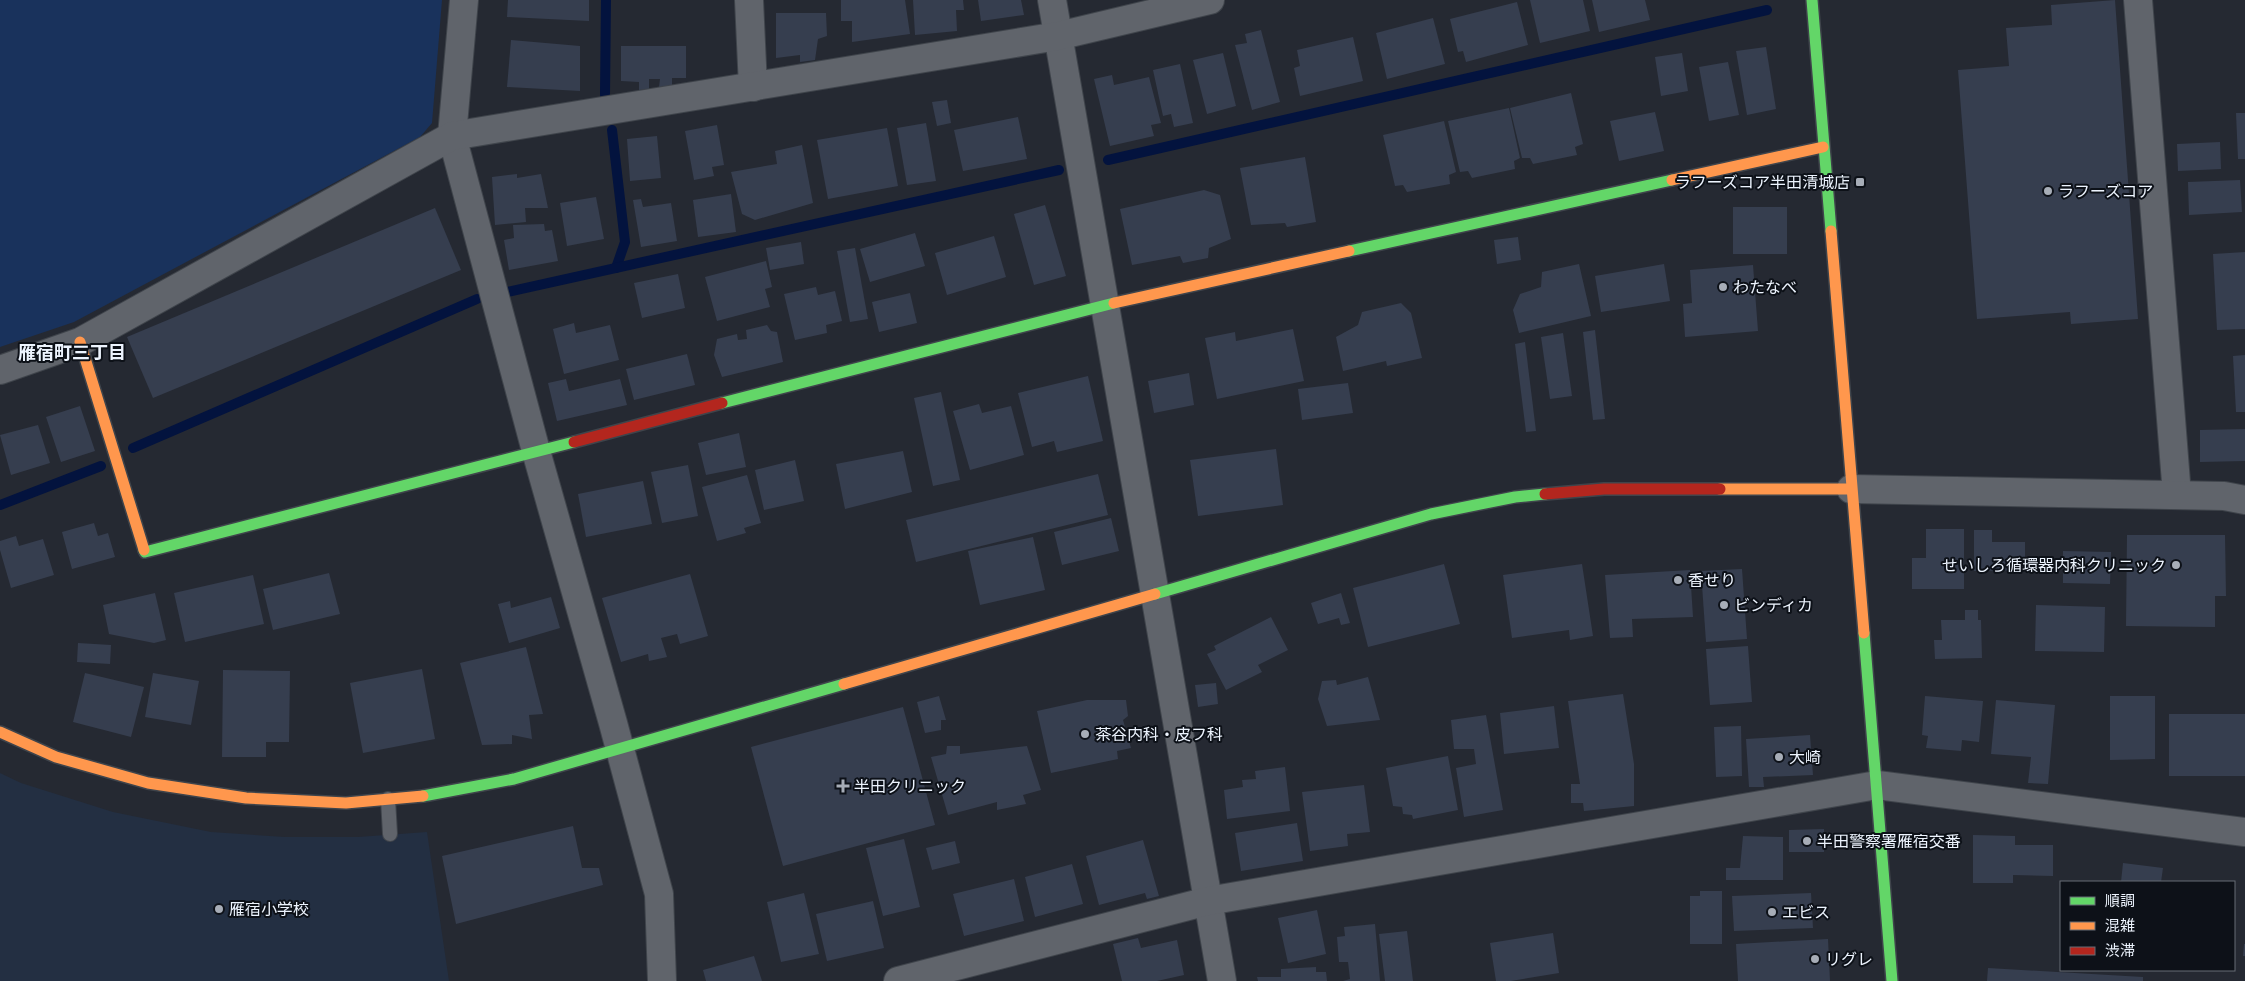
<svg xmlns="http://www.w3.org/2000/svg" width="2245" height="981" font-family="Karla,'Noto Sans JP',sans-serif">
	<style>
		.built { fill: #232f42 }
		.green { fill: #19325c }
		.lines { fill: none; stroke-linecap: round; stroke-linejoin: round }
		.stream { stroke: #03133e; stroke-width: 10 }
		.building { fill: #363e4f }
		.lane-casing { stroke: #3f444b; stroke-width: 16 }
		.street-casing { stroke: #3f444b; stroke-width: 30 }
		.fast-casing { stroke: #3f444b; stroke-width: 14 }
		.slow-casing { stroke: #3f444b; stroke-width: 14 }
		.jam-casing { stroke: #3f444b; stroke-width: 14 }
		.lane { stroke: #60646b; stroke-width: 14 }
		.street { stroke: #60646b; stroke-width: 28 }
		.fast { stroke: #63d668; stroke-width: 11 }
		.slow { stroke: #ff974d; stroke-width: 11 }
		.jam { stroke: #b3261e; stroke-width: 11 }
		.poi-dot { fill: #a7adb7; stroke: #0d1118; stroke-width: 2 }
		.labels { text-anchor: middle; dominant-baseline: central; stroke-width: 4; stroke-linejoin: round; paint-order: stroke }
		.poi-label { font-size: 16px; fill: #edf4fe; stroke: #0d1118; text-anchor: start }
		.neighbourhood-label { font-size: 18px; font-weight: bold; fill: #edf4fe; stroke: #0d1118 }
	</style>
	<rect width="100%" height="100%" fill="#252932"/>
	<path class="built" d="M0,773L21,783L113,812L211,832L285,837H358L427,832L449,981H0Z"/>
	<path class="green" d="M0,0H442L432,123L420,137L74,322L0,347Z"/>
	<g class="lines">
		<g class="stream">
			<path d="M605,95L606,0"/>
			<path d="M612,130L625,242L616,268"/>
			<path d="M1108,160L1767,10"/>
			<path d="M507,292L1059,170"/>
			<path d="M133,448L477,299"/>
			<path d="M0,505L101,466"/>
		</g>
	</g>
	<g class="building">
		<path d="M508,0H589V21L507,17Z"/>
		<path d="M841,0H905L910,34L852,42V21H841Z"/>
		<path d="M913,0H963L964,10H956L957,31L915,35Z"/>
		<path d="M978,0H1021L1024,15L981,21Z"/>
		<path d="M1530,0H1583L1590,31L1540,43Z"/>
		<path d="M1592,0H1645L1650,20L1599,32Z"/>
		<path d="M2115,0L2138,319L2071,324L2070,312L1977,319L1958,70L2009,66L2006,28L2052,25L2051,5Z"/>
		<path d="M1517,2L1528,45L1466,62L1463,51L1458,52L1450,19Z"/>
		<path d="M776,13H826L827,36L818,39L815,60L800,62V55L776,58Z"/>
		<path d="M1433,18L1445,64L1387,79L1376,33Z"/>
		<path d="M1261,30L1280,102L1252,110L1235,45L1247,43L1245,34Z"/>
		<path d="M1353,37L1363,81L1300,96L1294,68L1300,66L1297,50Z"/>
		<path d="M511,40L580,46V91L507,87Z"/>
		<path d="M621,46H686V78H672V86L659,87L660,79H649V89L639,90V82L621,81Z"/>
		<path d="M1766,47L1776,109L1747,115L1736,51Z"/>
		<path d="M1223,53L1236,106L1207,114L1193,60Z"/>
		<path d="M1682,53L1688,91L1661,96L1655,57Z"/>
		<path d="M1728,62L1739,115L1709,121L1699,67Z"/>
		<path d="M1180,64L1193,123L1174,127L1171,114L1163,116L1153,70Z"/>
		<path d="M1112,75L1114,85L1149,77L1161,123L1151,125L1154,136L1110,146L1094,79Z"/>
		<path d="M1571,93L1583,144L1575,147L1577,155L1533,164L1530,158H1522L1510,108Z"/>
		<path d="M947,100L951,123L937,126L932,102Z"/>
		<path d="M1509,108L1520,158L1514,161L1515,169L1472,178L1468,171L1460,172L1448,121Z"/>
		<path d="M1655,112L1664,151L1619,161L1610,121Z"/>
		<path d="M2236,113H2245V159H2238Z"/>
		<path d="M1018,117L1027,159L963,171L954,130Z"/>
		<path d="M1444,121L1456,172L1449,175L1450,184L1407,192L1403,185L1395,186L1383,135Z"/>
		<path d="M926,123L936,181L907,185L897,128Z"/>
		<path d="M717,125L724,165L712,167L714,176L694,180L685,131Z"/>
		<path d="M887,128L898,186L828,199L817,140Z"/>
		<path d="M657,136L661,178L630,181L627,139Z"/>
		<path d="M2220,142L2221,169L2178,171L2177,144Z"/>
		<path d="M802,145L813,203L755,220L742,214L731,172L777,164L775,151Z"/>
		<path d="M1305,157L1316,222L1287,227L1285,223L1251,225L1240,168Z"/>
		<path d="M517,174V178L541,174L548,208H525L526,222L495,225L492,177Z"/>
		<path d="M2240,180L2242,212L2189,215L2188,182Z"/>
		<path d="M1204,190L1220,195L1231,239L1209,248L1208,258L1183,263L1180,256L1132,265L1120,209Z"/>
		<path d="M731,194L736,232L698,237L693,200Z"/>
		<path d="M596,197L604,239L567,246L560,203Z"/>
		<path d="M641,199L643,207L671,203L677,241L641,247L633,200Z"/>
		<path d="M1045,205L1066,276L1034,285L1014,214Z"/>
		<rect x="1733" y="207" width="54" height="47"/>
		<path d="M435,208L461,270L153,398L127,337Z"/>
		<path d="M544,224L545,231L552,230L558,261L509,270L504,240L514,238L513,225Z"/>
		<path d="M915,233L925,266L870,282L860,249Z"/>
		<path d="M994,236L1006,277L947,295L935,253Z"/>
		<path d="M1518,237L1521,260L1497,264L1494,240Z"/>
		<path d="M801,242L804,264L770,270L766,248Z"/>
		<path d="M855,248L868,319L850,322L837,251Z"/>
		<path d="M2245,252V329L2217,330L2213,254Z"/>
		<path d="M766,261L772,287L765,289L770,307L717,321L705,277Z"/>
		<path d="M1579,264L1591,316L1519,333L1513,310L1520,294L1541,287L1542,272Z"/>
		<path d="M1664,264L1670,301L1601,312L1595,276Z"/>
		<path d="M1753,265L1758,331L1685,337L1683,304L1692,303L1690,270Z"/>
		<path d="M678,274L685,308L642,318L634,283Z"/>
		<path d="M816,287L818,295L835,291L842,321L826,325L827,333L795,340L784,294Z"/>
		<path d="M910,293L917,323L879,332L872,302Z"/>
		<path d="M1401,303L1411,313L1422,358L1387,366L1386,361L1343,371L1336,337L1358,325L1362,312Z"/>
		<path d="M574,323L576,333L610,325L619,360L564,374L553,329Z"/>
		<path d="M767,325L771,331L777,332L783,362L722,377L714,355L717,339L737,334L738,340L747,339L746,330Z"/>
		<path d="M1293,329L1304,381L1217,399L1205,338L1235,332L1236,341Z"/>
		<path d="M1595,330L1605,419L1593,420L1583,332Z"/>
		<path d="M1563,333L1572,396L1550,399L1541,337Z"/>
		<path d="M1525,342L1536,431L1526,432L1515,344Z"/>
		<path d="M687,354L695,385L634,400L626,369Z"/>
		<path d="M2245,355V412H2236L2233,356Z"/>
		<path d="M1189,373L1194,405L1154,413L1148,381Z"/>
		<path d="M1088,376L1103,441L1057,452L1054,441L1032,447L1018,393Z"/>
		<path d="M566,379L569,391L620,379L627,405L557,421L548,383Z"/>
		<path d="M1348,383L1353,413L1302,420L1298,389Z"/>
		<path d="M941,392L960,480L933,486L914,398Z"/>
		<path d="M979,404L982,413L1011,406L1024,455L970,470L953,411Z"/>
		<path d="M80,406L95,451L61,462L46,417Z"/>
		<path d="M38,425L50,463L11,475L0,435Z"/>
		<path d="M2245,429V461L2200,462V430Z"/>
		<path d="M739,433L746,467L706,475L698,443Z"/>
		<path d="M1276,449L1283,505L1198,516L1190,460Z"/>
		<path d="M903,451L912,492L845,509L836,464Z"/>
		<path d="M795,460L804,501L764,510L755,470Z"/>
		<path d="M688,465L698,516L662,523L651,472Z"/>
		<path d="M1098,474L1108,515L916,562L906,520Z"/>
		<path d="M747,475L761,523L744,528L746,533L717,541L702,487Z"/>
		<path d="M643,481L652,524L586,537L578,494Z"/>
		<path d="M1111,518L1119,551L1062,565L1054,532Z"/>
		<path d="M94,523L98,536L108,533L115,557L72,569L62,532Z"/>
		<path d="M1926,529H1964V589H1912V558H1926Z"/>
		<path d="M1974,530H1992V542H2025V570L1974,571Z"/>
		<path d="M2127,535H2225L2226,596H2215V627L2126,626Z"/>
		<path d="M16,536L19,546L43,539L54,575L11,588L0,550V541Z"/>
		<path d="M1033,537L1045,590L980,605L968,551Z"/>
		<path d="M2063,551L2111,552L2110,584L2063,583Z"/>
		<path d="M1444,564L1460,624L1368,647L1353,588Z"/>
		<path d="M1582,564L1593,636L1570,640L1569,630L1512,638L1503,575Z"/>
		<path d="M1742,569L1747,639L1706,642L1701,571Z"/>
		<path d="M1690,570L1693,617L1632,619L1633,637L1610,638L1605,575Z"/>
		<path d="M329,573L340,614L273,630L263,589Z"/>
		<path d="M690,574L708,636L680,644L677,634L661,638L667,657L649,661L648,654L621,662L602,598Z"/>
		<path d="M253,575L264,624L185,642L174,593Z"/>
		<path d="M155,593L166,640L154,643L109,634L103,605Z"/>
		<path d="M1341,593L1350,623L1341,625L1339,618L1318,624L1311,603Z"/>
		<path d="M551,597L560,628L509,643L498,604L510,601L511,608Z"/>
		<path d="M2036,605L2105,607L2104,652L2035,651Z"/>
		<path d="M1965,610H1978V620H1981L1982,658L1935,659L1934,640H1942L1941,620H1965Z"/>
		<path d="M1271,617L1288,650L1258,665L1262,672L1226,690L1207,654L1216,650L1214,646Z"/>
		<path d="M78,643L111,645L110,664L77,662Z"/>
		<path d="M1748,646L1752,702L1710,705L1706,649Z"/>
		<path d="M526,647L543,714L529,715L532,739L512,735V744L482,745L460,663Z"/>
		<path d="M422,669L435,739L363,753L350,683Z"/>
		<path d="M223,670L290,671L289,742H266V757H222Z"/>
		<path d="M85,673L144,687L131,737L73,722Z"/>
		<path d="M153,673L199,681L191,725L145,717Z"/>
		<path d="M1368,677L1380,720L1327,726L1318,699L1322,681L1336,680L1337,685Z"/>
		<path d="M1216,683L1218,704L1198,707L1195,685Z"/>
		<path d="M1623,694L1634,764V806L1584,811L1583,803H1571V784H1580L1568,701Z"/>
		<path d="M939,696L946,720H941V730L925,733L917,702Z"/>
		<path d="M1925,696L1983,701L1979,742L1962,740L1961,751L1926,748L1928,736L1922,735Z"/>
		<path d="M2110,696H2155V759L2110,760Z"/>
		<path d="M1087,700H1126L1128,716L1123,720L1131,748L1117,751L1118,759L1051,773L1037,711Z"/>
		<path d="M1996,700L2055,705L2048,784L2028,783L2031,757L1991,754Z"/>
		<path d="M1554,706L1559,748L1504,754L1500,713Z"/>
		<path d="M903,707L935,825L783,866L751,747Z"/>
		<rect x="2169" y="714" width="76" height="62"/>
		<path d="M1486,715L1503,810L1464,817L1456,768L1476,764L1474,749H1454L1451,720Z"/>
		<path d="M1741,726L1742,776L1716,777L1714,727Z"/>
		<path d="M1810,735L1813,775L1763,777L1764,787H1749L1746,739Z"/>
		<path d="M947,746H960V754L1027,746L1041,790L1023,795L1026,804L997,810V802L948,815L931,757L946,754Z"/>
		<path d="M1448,756L1458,810L1413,819L1412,815L1403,814L1402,807L1393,806L1386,768Z"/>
		<path d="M1285,767L1290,811L1227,819L1224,790L1243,787L1242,780L1256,779L1255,771Z"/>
		<path d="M1364,785L1370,832L1347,834L1348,846L1310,851L1302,792Z"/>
		<path d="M1297,823L1303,861L1241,871L1235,833Z"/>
		<path d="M573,826L582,868H599L603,885L456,924L442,856Z"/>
		<path d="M1824,829V852H1789V830Z"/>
		<path d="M1973,835L2015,836V845H2053V876L2013,875V883H1973Z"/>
		<path d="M1743,836L1783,837V880H1726V868H1740Z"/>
		<path d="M904,839L920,907L883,916L866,848Z"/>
		<path d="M1143,840L1159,896L1147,899L1145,893L1099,905L1086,856Z"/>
		<path d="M955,841L960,863L932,870L926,848Z"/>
		<path d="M2123,863L2163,868L2161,882H2121Z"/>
		<path d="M1072,864L1083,904L1035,917L1025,877Z"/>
		<path d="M1014,879L1024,921L964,936L953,894Z"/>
		<path d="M1700,891H1722V944H1690V896H1700Z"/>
		<path d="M804,893L819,954L781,962L767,902Z"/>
		<path d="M1811,893L1813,928L1734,931L1732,896Z"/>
		<path d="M873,901L884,948L827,961L816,914Z"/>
		<path d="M1317,910L1326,954L1288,963L1278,918Z"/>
		<path d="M1375,924L1380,981H1343L1350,979L1348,962H1339L1337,937L1345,936L1344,927Z"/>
		<path d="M1407,931L1413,981H1385L1379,934Z"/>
		<path d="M1553,933L1559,973L1511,981H1496L1490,943Z"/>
		<path d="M1138,938L1141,948L1177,940L1184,975L1157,981H1122L1113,944Z"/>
		<path d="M1828,939L1830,981H1738L1736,944Z"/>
		<path d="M2244,944H2245V956H2243Z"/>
		<path d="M754,956L762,981H706L703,970Z"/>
		<path d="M1316,967V972H1326L1327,981H1258L1257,977H1281V969Z"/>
		<path d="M1988,968L2143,977V981H1987Z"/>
	</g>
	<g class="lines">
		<defs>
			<path id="lane" d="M388,799L390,834"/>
			<g id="street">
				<path d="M464,0L452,136L536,451L613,723L659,894L662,981"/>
				<path d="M749,0L753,87"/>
				<path d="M1052,0L1222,981"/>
				<path d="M2138,0L2177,495"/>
				<path d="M0,370L80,342L452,136L1058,36L1210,0"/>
				<path d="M1851,489L2224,496L2245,500"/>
				<path d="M898,981L1208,901L1877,785L2245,832"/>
			</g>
			<g id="fast">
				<path d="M1812,0L1831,231"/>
				<path d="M1349,251L1672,180"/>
				<path d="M722,403L1114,303"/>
				<path d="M144,550L145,552L574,442"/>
				<path d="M1155,594L1431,514L1515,497L1545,494"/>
				<path d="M1864,633L1892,981"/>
				<path d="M423,796L514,779L844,684"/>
			</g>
			<g id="slow">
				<path d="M1672,180L1823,147"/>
				<path d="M1831,231L1864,633"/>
				<path d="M1114,303L1349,251"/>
				<path d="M80,342L144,550"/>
				<path d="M1720,489H1851"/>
				<path d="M844,684L1155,594"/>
				<path d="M0,732L56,757L148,783L246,798L346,803L423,796"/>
			</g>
			<g id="jam">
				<path d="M574,442L722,403"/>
				<path d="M1545,494L1604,489H1720"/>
			</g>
		</defs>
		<use href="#lane" class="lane-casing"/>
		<use href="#street" class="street-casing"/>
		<use href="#fast" class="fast-casing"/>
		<use href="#slow" class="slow-casing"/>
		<use href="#jam" class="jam-casing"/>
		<use href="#lane" class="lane"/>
		<use href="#street" class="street"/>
		<use href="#fast" class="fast"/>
		<use href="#slow" class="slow"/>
		<use href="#jam" class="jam"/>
	</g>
	<g class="poi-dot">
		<rect x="1855" y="177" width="10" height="10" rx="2.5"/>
		<circle cx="2048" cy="191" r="5"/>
		<circle cx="1723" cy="287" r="5"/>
		<circle cx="2176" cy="565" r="5"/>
		<circle cx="1678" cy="580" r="5"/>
		<circle cx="1724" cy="605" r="5"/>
		<circle cx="1085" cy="734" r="5"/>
		<circle cx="1779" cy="757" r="5"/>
		<path d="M840.5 778.5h5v5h5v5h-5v5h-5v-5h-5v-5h5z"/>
		<circle cx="1807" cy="841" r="5"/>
		<circle cx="219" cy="909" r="5"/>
		<circle cx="1772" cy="912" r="5"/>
		<circle cx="1815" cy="959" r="5"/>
	</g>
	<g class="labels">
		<g class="poi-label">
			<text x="1850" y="182" text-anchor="end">ラフーズコア半田清城店</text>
			<text x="2058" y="191">ラフーズコア</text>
			<text x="1733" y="287">わたなべ</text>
			<text x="2166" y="565" text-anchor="end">せいしろ循環器内科クリニック</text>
			<text x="1688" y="580">香せり</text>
			<text x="1734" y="605">ビンディカ</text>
			<text x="1095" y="734">茶谷内科・皮フ科</text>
			<text x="1789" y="757">大崎</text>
			<text x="854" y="786">半田クリニック</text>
			<text x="1817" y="841">半田警察署雁宿交番</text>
			<text x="229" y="909">雁宿小学校</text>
			<text x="1782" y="912">エビス</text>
			<text x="1825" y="959">リグレ</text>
		</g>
		<g class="neighbourhood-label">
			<text x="72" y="353">雁宿町三丁目</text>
		</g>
	</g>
	<rect x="2060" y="881" width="175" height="90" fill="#0d1118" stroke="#676c74"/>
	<rect x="2070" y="897" width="25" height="8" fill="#63d668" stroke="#676c74"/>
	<text x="2105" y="906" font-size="15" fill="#edf4fe">順調</text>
	<rect x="2070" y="922" width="25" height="8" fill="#ff974d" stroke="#676c74"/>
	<text x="2105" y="931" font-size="15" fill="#edf4fe">混雑</text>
	<rect x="2070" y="947" width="25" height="8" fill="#b3261e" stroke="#676c74"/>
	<text x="2105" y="956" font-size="15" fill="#edf4fe">渋滞</text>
</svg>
